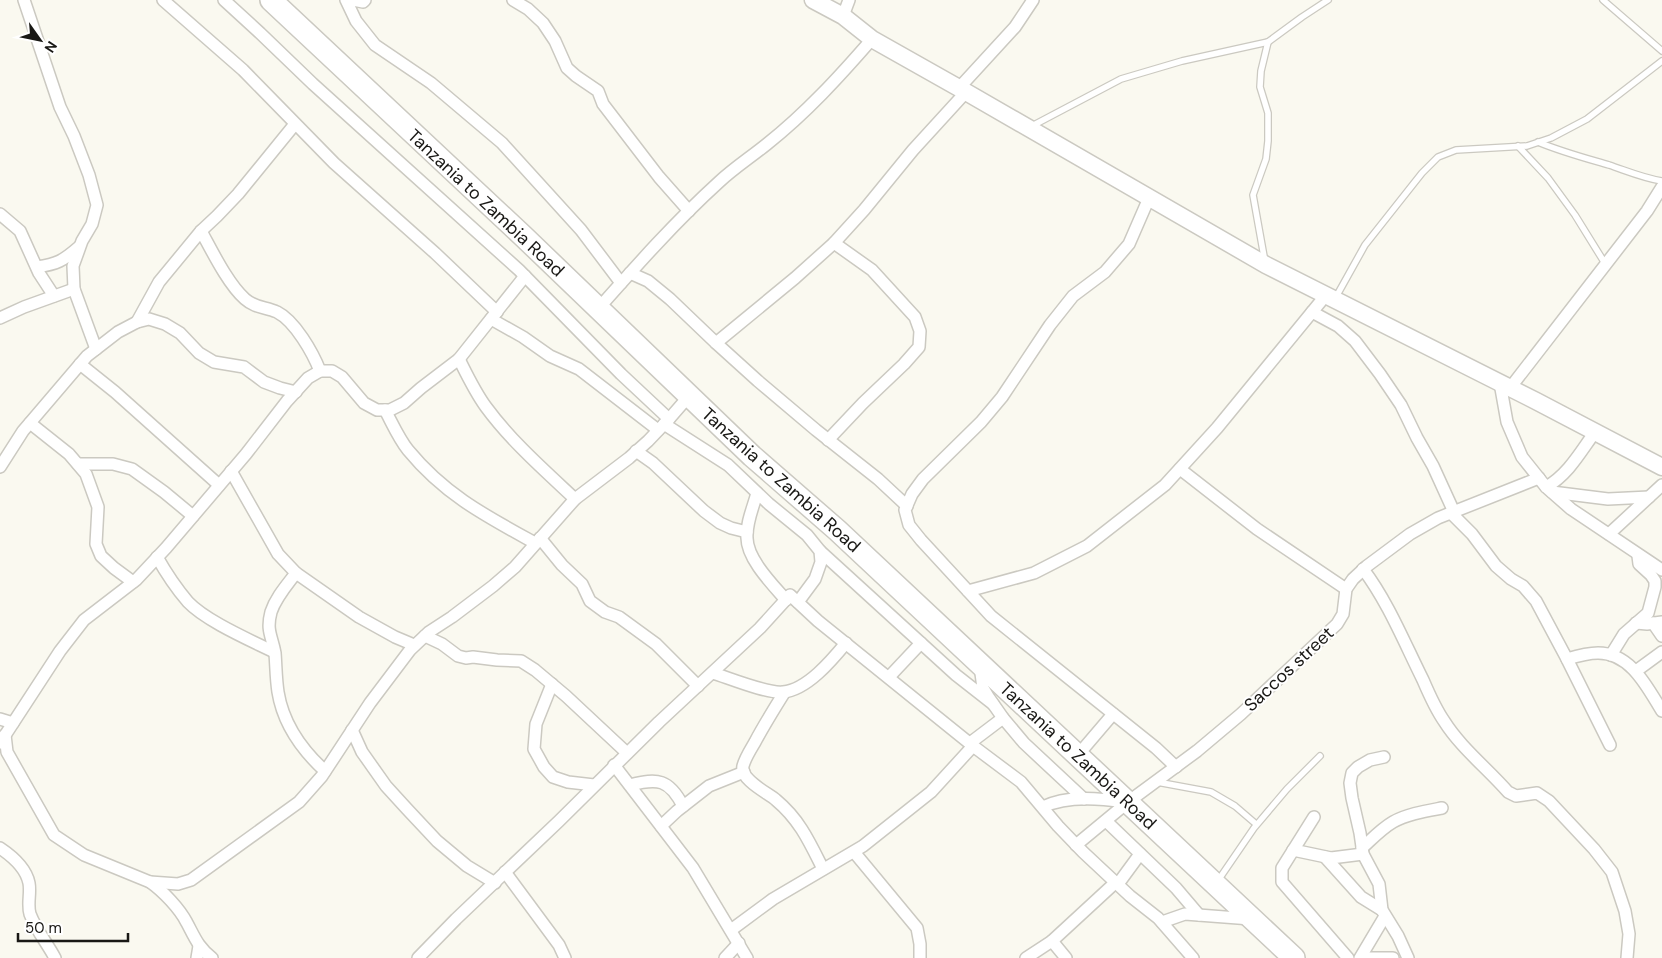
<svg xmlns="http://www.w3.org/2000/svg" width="1662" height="958" font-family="'DM Sans',sans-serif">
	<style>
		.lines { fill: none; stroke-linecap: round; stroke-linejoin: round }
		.lane-casing { stroke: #cbc9c1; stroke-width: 8 }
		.street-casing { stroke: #cbc9c1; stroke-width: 14 }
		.secondary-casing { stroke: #cbc9c1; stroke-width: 19 }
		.highway-casing { stroke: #cbc9c1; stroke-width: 24 }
		.lane { stroke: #fff; stroke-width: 5.5 }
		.street { stroke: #fff; stroke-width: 11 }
		.secondary { stroke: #fff; stroke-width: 16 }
		.highway { stroke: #fff; stroke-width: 21 }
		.labels { text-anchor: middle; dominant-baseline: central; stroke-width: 4; stroke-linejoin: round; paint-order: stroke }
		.street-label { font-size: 18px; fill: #191815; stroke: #fff }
	</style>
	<rect width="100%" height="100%" fill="#faf9f0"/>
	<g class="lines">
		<defs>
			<g id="lane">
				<path d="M1603,0L1662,51"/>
				<path d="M1030,127L1121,79L1182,61L1268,42L1302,17L1328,0"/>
				<path d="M1538,142C1562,152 1585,158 1609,165C1627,171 1643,178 1662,181"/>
				<path d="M1518,146L1548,178L1575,215L1606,265"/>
				<path d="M1265,262L1253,195L1266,159L1268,141V113L1260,87L1261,71L1268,42"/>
				<path d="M1336,297L1365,245L1422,173L1438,157L1456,150L1527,146L1551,138L1587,119L1662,61"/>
				<path d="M1157,782L1211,792L1235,806L1256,824"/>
				<path d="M1217,882L1254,828L1287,789L1320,756"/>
			</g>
			<g id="street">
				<path d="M24,0L60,107L74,136L89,175L97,205L92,224L82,241L73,266L74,289L96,349"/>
				<path d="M163,0L243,70L334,163L435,253L497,312"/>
				<path d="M224,0L260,33L313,84L519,270L621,374L669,419"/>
				<path d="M346,0L356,21L375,45L431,83L502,143L581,230L621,283"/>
				<path d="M353,0L363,2L365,0"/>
				<path d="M513,0L528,9L543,23L555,41L567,68L576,76L598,91L603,104L659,177L689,211"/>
				<path d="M843,16L849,0"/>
				<path d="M959,88L1015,27L1033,0"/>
				<path d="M1149,198L1129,244L1105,272L1073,296L1050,325L1002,397L981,422L923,479L912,494L905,510L909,525L921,540L991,616L1156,748L1176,767"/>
				<path d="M0,214L20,231L39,273L54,296"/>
				<path d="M201,231C212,251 228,284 245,299C255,308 266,307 277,312C295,321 313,353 320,371"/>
				<path d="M37,267C57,264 63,261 79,247"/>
				<path d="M630,273L648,281L670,299L716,343L758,381L816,430L878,479L907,506"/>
				<path d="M598,309C637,265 676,221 719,182C734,168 751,157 767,144C806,113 839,77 872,39"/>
				<path d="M1312,312L1338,326L1355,341L1380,374L1401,405L1417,438L1433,466L1454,512"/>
				<path d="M0,318L24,307L74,289"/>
				<path d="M491,319L523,337L550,356L579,369L658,430"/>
				<path d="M137,322L159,282L201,231L217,216L238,194L295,124"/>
				<path d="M716,343L795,278L834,243L864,210L913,150L966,92"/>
				<path d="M459,359C467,375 475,392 486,407C511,441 544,470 575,499"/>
				<path d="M80,364L115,392L219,485"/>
				<path d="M1500,383L1507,422L1522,457L1546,487L1571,509L1662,570"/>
				<path d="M1510,388L1647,211L1662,187"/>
				<path d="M385,410C392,423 399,439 408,450C445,495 486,516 535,543"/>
				<path d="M30,423L69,454L86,474L98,507L96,544L101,556L114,568L133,582"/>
				<path d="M664,424L728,465L769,504L807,535L820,551L821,562L815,579L798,602"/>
				<path d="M828,440L863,403L904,364L919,347L920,331L915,317L872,270L834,243"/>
				<path d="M636,451L653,463L704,511L720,523L731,528L747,532"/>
				<path d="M78,464H113L132,469L164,492L193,516"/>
				<path d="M0,467L23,431L87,356L118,332L137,322L149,319L165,324L180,333L199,353L214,362L244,367L264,382L280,388L296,392"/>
				<path d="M1180,469L1257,529L1346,589"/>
				<path d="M231,471L278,554L296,573L359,617L395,637L414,645"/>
				<path d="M1546,487C1568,475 1581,451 1595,432"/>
				<path d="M1552,492L1608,499L1649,497"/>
				<path d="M757,493C753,508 746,523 747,538C747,559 773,585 786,600"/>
				<path d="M1451,513L1472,534L1496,566L1511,579L1523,586L1536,601L1567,659L1610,745"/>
				<path d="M1609,534L1662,485"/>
				<path d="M540,538L562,565L582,584L590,601L605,612L619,617L656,644L698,686"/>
				<path d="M820,551L956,675L993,704"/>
				<path d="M157,557C166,573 176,588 188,602C206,621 250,640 274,652"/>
				<path d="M1363,569C1388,602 1404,642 1423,680C1429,694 1435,708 1444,721C1461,748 1487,768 1508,792L1516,796L1537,793L1549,801L1594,849L1612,872L1625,911L1629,934L1627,958"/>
				<path d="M296,573C287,585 276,597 271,612C266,631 272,636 275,653C276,666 276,679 278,692C283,723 302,750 325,771"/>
				<path d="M968,591L1034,573L1087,546L1165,485L1217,428L1326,295"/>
				<path d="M1636,623L1647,624L1662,622"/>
				<path d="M1653,623L1662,636"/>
				<path d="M425,636L442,644L458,656L466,658L473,657L497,660L521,661L535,670L566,696L627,753"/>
				<path d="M1611,655L1624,634L1648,613L1655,587V581L1651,575L1639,564L1638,556"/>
				<path d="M1567,659C1577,656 1588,653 1598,653C1631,653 1647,687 1662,711"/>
				<path d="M980,666L983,688L989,698L1003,718L1024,743L1084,799"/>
				<path d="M1636,671L1662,652"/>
				<path d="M713,673C729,678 768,694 783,692C807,690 832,660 846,643"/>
				<path d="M889,677L921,643"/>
				<path d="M552,684L536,724L534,749L544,767L553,777L568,782L594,785"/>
				<path d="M784,693C774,709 764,725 755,742C751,749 745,758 743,766C740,780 768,793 776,800C800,820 810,843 823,869"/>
				<path d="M0,719L13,723"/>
				<path d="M352,730L362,752L386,786L407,809L437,841L467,866L495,883"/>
				<path d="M5,735L7,752L54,835L84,855L150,882C163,891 180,909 187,923C195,938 198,947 212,958"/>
				<path d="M0,743L60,651L84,620L136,580L166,548L246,454L287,401L308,378L320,371H332L342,377L364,403L377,410H390L404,403L421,388L459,359L525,276"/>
				<path d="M970,743L1003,718"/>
				<path d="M1078,755L1113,714"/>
				<path d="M1384,757L1370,760L1358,767L1352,773L1350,783L1352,798L1360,833L1363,854L1379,884L1382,910L1398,936L1408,958"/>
				<path d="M614,765L693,868L747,958"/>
				<path d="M630,785C658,778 669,779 683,806"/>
				<path d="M1043,807C1067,795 1099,798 1124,802"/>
				<path d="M1314,817L1282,868V882L1348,958"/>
				<path d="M1106,821L1176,888L1199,915"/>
				<path d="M661,826L677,811L709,786L744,772"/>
				<path d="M1076,845L1128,802L1197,751L1241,714L1337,624L1343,614L1346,589L1353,579L1367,566L1410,534L1438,518L1539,478"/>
				<path d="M0,848C12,856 26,868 29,883C31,893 27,904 30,914C36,930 47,943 55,958"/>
				<path d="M1362,848C1372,839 1381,829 1393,822C1407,814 1426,811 1442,808"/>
				<path d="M1293,850L1331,858L1363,854"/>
				<path d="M854,852L917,928L920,944V958"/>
				<path d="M1325,857L1361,897L1382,910"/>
				<path d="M505,872L559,945L565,958"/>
				<path d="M150,882L178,884L191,880L299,802L322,776L370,703L410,650L429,632L452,617L493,586L515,567L575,499L629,458L648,441L669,419L689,396"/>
				<path d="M1118,884L1140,854"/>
				<path d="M1162,922L1185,914L1251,919"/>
				<path d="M731,930L773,899L863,846L931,792L973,746"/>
				<path d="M1052,941L1066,958"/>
				<path d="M197,958L199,946"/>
				<path d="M418,958L456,919L559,821L659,722L760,628L790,595L818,621L973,746L1021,782L1058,826L1083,852L1130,896L1158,918L1193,958"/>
				<path d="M725,958L739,943"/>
				<path d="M1026,958L1052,941L1116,882"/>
				<path d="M1360,958L1385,916"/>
				<path d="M1368,958H1393"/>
			</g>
			<path id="secondary" d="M813,0L843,16L872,39L966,92L1266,265L1536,401L1662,467"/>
			<path id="highway" d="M271,0L523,236L752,456L837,530L1294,958"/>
		</defs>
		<use href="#lane" class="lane-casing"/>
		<use href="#street" class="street-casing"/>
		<use href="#secondary" class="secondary-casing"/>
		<use href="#highway" class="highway-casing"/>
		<use href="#lane" class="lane"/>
		<use href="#street" class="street"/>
		<use href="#secondary" class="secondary"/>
		<use href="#highway" class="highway"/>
	</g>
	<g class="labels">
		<g class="street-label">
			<text transform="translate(486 203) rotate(43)">Tanzania to Zambia Road</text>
			<text transform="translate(781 480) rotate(42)">Tanzania to Zambia Road</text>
			<text transform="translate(1289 669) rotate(-43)">Saccos street</text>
			<text transform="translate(1078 756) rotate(43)">Tanzania to Zambia Road</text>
		</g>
	</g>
	<g transform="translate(40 40) rotate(123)" stroke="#ffffff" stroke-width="4" paint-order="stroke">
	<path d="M0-4L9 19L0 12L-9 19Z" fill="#191815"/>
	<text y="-8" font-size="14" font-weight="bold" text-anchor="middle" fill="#191815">N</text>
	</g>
	<path d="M18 933v8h110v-8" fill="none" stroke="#191815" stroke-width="2.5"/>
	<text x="25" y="933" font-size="15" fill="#191815" stroke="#ffffff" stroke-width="4" paint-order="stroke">50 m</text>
</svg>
